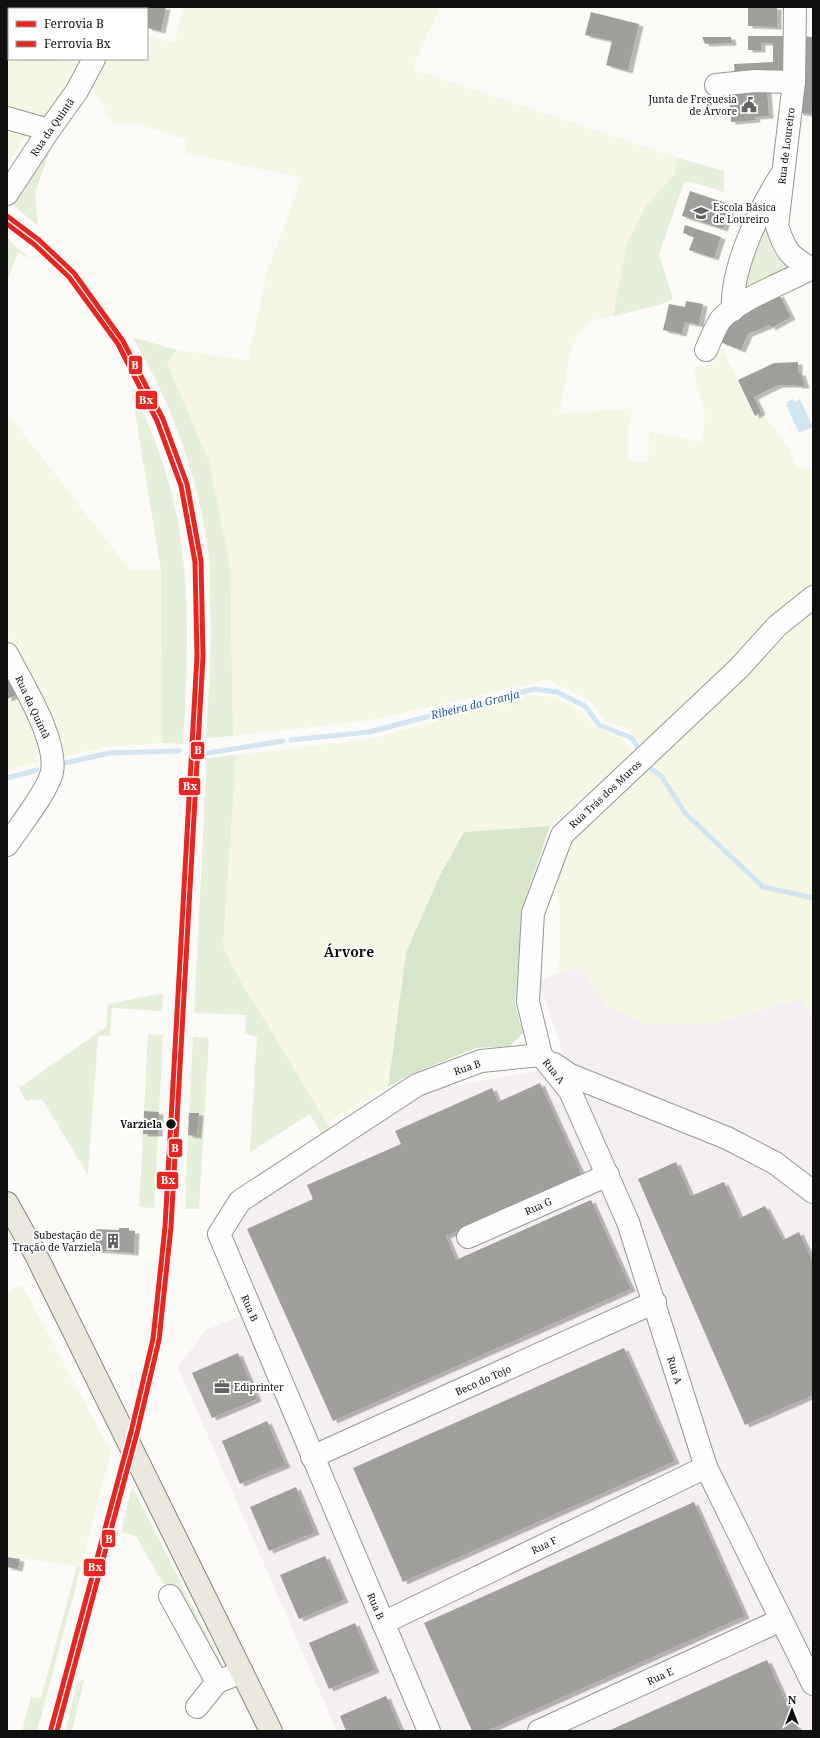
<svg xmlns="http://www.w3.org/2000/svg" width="820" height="1738" font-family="'Noto Serif',serif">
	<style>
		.industrial { fill: #f4eff2 }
		.farmland { fill: #f6f6e5 }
		.green { fill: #e5efd9 }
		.forest { fill: #d6e6c8 }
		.water { fill: #d1e5f2 }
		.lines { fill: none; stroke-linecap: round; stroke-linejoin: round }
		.stream { stroke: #d1e5f2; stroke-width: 5 }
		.building { fill: #a09f9c; filter: url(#shadow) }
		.minor-casing { stroke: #969694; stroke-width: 24 }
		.major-casing { stroke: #848381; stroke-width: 24 }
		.minor { stroke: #fffefe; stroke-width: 22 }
		.major { stroke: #ebe8dd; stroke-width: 22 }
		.rail-1-casing { stroke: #fff; stroke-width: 8 }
		.rail-2-casing { stroke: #fff; stroke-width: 8 }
		.rail-1 { stroke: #e62621; stroke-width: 5 }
		.rail-2 { stroke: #e62621; stroke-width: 5 }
		.stop-dot { fill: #101010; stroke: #fff; stroke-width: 1.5 }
		.labels { text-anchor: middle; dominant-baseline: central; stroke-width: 4; stroke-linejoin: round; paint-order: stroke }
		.poi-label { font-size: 10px; fill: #101010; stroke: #fff; text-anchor: end }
		.street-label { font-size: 10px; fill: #101010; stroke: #fff }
		.stop-label { font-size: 10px; font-weight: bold; fill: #101010; stroke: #fff; text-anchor: end }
		.water-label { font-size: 11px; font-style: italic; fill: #256096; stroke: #fff }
		.district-label { font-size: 14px; font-weight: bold; fill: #101010; stroke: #fff }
		.line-badge { stroke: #fff; stroke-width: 1.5 }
		.badge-label { font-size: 11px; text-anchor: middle; font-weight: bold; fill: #fff }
	</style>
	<defs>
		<filter id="shadow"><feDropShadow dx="4.5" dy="2.5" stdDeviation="0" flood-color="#0004"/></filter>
	</defs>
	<rect width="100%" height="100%" fill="#fcfbf7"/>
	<path class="industrial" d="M579,967L607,1006L712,1023L802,999L813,1020V1731H337L178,1367L206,1330L257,1309L230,1232L240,1211L428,1090L546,1070L567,1064L538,980Z"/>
	<g class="farmland">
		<path d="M7,7H113L112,9H9V59H87L43,122L7,110Z"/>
		<path d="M184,7H440L412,69L678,158L673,176L645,207L627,244L613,316L588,321L572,346L559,414L633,408L628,430V461L648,462L649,432L702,442L705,412L696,386L695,367L713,364L714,354L721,347L755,416L761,412L789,448L796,467L813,470V588L738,663L644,746L626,728L606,721L590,701L548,680L371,720L233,736L230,566L209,461L167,363L177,350L248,360L267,272L302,178L186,153L185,139L139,124L113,123L90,84L101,59H147V37L175,42Z"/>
		<path d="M7,125L28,132L7,165Z"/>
		<path d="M7,413L130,570H161L162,743L105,747L62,757L52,720L7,635Z"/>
		<path d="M813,603V1020L801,999L712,1023L649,1025L607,1006L579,968L559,973L560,912L556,883L568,839L712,710L711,700Z"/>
		<path d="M7,677L37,735L38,762L7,770Z"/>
		<path d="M530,695L554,697L581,711L594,726L624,740L634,755L550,826L464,832L439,877L406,953L388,1087L326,1123L239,978L223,947L236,755L370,739Z"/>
		<path d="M22,1285L111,1452L81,1567L7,1556V1292Z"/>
	</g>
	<g class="green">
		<path d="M55,137L35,193L38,226L11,203Z"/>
		<path d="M678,158L724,171V192L692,182H687L683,185L659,254L673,299L659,305L613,316L627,244L645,207L673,176Z"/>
		<path d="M766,222C770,245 770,252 788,269L749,292L743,289L745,274Z"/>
		<path d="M7,238L30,259L18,252L7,281Z"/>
		<path d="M132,337L177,350L167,363L209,461L230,566L233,736L206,738C209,692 212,646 210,599C210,586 211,572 209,559C200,481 173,404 132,337Z"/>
		<path d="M132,393C142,407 147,423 154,439C194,538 189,639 183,744L162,743L161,570Z"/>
		<path d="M236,755L223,947L239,978L332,1132L324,1138L310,1114L250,1152L257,1037L245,1033L246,1015L194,1013L207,758Z"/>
		<path d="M163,993L162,1011L112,1008L110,1036H98L88,1175L42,1099L26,1101L19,1088L106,1027L108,1004Z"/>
		<path d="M148,1034L163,1035L159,1112L144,1111Z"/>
		<path d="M193,1037L209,1038L199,1209H185L188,1135H197L199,1114L189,1113Z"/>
		<path d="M143,1134H158L154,1208L139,1207Z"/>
		<path d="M132,1486L225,1670L214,1667L172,1590L162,1582L136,1536L121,1532Z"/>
		<path d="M77,1566L81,1567L37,1731H22L31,1697L41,1698Z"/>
		<path d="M84,1679L72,1731H65L77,1683Z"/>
	</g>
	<path class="forest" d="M550,826L522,908L515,1004L523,1033L510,1046L476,1048L409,1075L388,1087L406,953L439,877L464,832Z"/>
	<path class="water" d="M793,399L794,402L800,399L813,427L799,433L786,405L788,404L787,402Z"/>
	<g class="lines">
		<g class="stream">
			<path d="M291,740L369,732L534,689L557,692L585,706L599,725L632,738L639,749"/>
			<path d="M208,753L283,741"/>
			<path d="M61,764L109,753L179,751"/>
			<path d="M648,766L662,777L685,813L763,887L813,898"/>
			<path d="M7,778L37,770"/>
		</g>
	</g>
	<g class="building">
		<path d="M129,7H166L161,31L147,28V9H129Z"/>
		<path d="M748,7H777V27L748,26Z"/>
		<path d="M591,12L639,24L628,71L606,65L612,41L585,35Z"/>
		<path d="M748,36H787V76L735,79L734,64L773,62V43H761V50H748Z"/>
		<path d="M800,36L813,37V111H811V114L799,113Z"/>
		<path d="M702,37H731L732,43L705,44Z"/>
		<path d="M767,89L769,116L755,117L756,120L731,122L729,93L740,91V94L751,93L750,91Z"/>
		<path d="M690,191L732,205L723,229L682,216Z"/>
		<path d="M685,225L721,237L714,258L689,250L694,237L683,233Z"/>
		<path d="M779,294L791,317L771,328L770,325L748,334L741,350L720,342L731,319Z"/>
		<path d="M686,301L703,304L699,325L685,322L682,334L663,330L669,304L685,307Z"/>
		<path d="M798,362V373H801L805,386H798L797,385H778L754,397L761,412L755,416L738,380L774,363Z"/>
		<path d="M7,677L16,695L7,699Z"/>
		<path d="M540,1083L582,1175L446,1236L456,1260L591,1200L631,1289L333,1421L247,1229L313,1199L307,1185L401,1144L395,1131L492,1088L498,1102Z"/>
		<path d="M144,1111L159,1112L158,1134H143Z"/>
		<path d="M189,1113H199L197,1136L188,1135Z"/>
		<path d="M676,1162L691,1196L724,1182L740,1218L765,1206L783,1240L799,1232L813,1262V1395L745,1425L638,1179Z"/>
		<path d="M119,1228H129V1231H135L134,1253L91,1250L92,1229L119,1230Z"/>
		<path d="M624,1348L675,1461L403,1582L353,1468Z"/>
		<path d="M238,1353L257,1399L212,1418L192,1373Z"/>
		<path d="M267,1421L286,1465L240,1484L222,1441Z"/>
		<path d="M296,1487L315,1532L269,1551L250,1507Z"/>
		<path d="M694,1502L745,1616L487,1731H472L424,1623Z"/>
		<path d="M325,1556L344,1600L299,1619L280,1575Z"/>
		<path d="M7,1557L20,1559L18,1569L7,1567Z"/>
		<path d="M355,1623L375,1670L329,1689L309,1643Z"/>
		<path d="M767,1660L799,1731H608Z"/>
		<path d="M386,1696L401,1731H346L340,1716Z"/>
	</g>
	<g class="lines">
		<defs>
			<g id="minor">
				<path d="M795,7L794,82L777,226C785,250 789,257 813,269"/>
				<path d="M119,9V7"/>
				<path d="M716,85L755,81L794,82"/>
				<path d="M7,118L49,130"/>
				<path d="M7,194L49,130L77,91L94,59"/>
				<path d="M733,310C730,270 759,210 780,177"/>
				<path d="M706,350C710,341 714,331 719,322C732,302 789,281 812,268"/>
				<path d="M813,597L777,626L739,668L562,835L533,913L528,1002L541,1055L570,1091L628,1222L706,1467L813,1684"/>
				<path d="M7,654C22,683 58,740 52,772C48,791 18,828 7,845"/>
				<path d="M554,1064L570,1075L727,1138L775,1163L813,1192"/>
				<path d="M468,1237L608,1175"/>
				<path d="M312,1457L655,1302"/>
				<path d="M170,1596L217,1682L242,1672"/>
				<path d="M383,1623L706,1467"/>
				<path d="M197,1707L217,1682"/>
				<path d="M429,1731L219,1234L240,1201L417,1085L481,1061L541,1055"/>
				<path d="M539,1731L781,1620"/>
			</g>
			<path id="major" d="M7,1203L36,1255L271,1731"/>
		</defs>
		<use href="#minor" class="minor-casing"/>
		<use href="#major" class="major-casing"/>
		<use href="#minor" class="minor"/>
		<use href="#major" class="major"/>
		<defs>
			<path id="rail-1" d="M7,216L39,240L74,273L123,341L163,419L187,484L201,561L203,656L171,1227L159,1340L137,1433L57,1731"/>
			<path id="rail-2" d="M7,224L35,245L69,277L118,344L157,421L181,486L195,562L197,656L165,1227L153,1339L131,1432L51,1729"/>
		</defs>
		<use href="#rail-1" class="rail-1-casing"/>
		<use href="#rail-2" class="rail-2-casing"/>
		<use href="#rail-1" class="rail-1"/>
		<use href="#rail-2" class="rail-2"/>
	</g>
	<defs>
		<symbol id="civic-bare" viewBox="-9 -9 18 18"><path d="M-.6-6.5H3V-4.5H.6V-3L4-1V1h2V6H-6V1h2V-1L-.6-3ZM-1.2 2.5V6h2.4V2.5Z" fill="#636261" stroke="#fff" stroke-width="2.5" paint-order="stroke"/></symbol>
		<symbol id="school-bare" viewBox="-9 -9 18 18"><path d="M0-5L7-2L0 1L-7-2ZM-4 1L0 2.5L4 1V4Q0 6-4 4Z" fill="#636261" stroke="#fff" stroke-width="2.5" paint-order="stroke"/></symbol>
		<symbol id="building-bare" viewBox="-9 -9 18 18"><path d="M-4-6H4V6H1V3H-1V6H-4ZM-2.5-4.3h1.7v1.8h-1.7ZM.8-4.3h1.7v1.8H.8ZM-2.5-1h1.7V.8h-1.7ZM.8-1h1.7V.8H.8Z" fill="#636261" stroke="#fff" stroke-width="2.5" paint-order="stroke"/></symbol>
		<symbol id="office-bare" viewBox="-9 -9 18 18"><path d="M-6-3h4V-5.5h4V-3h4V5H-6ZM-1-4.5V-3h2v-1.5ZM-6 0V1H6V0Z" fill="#636261" stroke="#fff" stroke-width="2.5" paint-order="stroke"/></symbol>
	</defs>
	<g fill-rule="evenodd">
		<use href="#civic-bare" x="738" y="94" width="22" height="22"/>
		<use href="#school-bare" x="690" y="202" width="22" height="22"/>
		<use href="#building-bare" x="102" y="1230" width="22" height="22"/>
		<use href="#office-bare" x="211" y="1376" width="22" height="22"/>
	</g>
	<circle class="stop-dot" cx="171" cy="1124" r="5.5"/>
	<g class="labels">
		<g class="poi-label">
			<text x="737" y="99">Junta de Freguesia<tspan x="737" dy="12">de Árvore</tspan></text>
			<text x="713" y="207" text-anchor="start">Escola Básica<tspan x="713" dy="12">de Loureiro</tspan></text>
			<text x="101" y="1235">Subestação de<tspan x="101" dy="12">Tração de Varziela</tspan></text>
			<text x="234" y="1387" text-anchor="start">Ediprinter</text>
		</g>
		<g class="street-label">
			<text transform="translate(52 127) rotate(-55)">Rua da Quintã</text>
			<text transform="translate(786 146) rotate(-83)">Rua de Loureiro</text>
			<text transform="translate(33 707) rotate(65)">Rua da Quintã</text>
			<text transform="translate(605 794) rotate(-43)">Rua Trás dos Muros</text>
			<text transform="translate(467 1067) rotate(-19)">Rua B</text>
			<text transform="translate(554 1071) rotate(51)">Rua A</text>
			<text transform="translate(538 1206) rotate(-24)">Rua G</text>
			<text transform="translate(250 1308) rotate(67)">Rua B</text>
			<text transform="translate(675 1370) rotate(73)">Rua A</text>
			<text transform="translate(483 1380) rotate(-24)">Beco do Tojo</text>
			<text transform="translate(544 1545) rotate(-26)">Rua F</text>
			<text transform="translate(376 1606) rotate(67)">Rua B</text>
			<text transform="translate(660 1676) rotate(-24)">Rua E</text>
		</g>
		<g class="stop-label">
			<text x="162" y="1124">Varziela</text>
		</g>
		<g class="water-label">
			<text transform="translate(475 704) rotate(-14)">Ribeira da Granja</text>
		</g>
		<g class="district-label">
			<text x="349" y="951">Árvore</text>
		</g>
	</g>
	<g class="line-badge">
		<rect x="128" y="355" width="15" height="20" rx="4" fill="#e62621"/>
		<rect x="135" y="390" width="23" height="20" rx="4" fill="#e62621"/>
		<rect x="190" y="741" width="15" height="19" rx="4" fill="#e62621"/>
		<rect x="178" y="777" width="23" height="19" rx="4" fill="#e62621"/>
		<rect x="168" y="1138" width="15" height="20" rx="4" fill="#e62621"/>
		<rect x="156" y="1171" width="23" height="19" rx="4" fill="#e62621"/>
		<rect x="101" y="1529" width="15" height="19" rx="4" fill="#e62621"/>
		<rect x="83" y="1558" width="23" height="19" rx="4" fill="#e62621"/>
	</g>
	<g class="badge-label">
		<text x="135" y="369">B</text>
		<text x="146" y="404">Bx</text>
		<text x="198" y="754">B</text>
		<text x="190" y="790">Bx</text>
		<text x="175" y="1152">B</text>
		<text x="168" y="1184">Bx</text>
		<text x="109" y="1543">B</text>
		<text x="95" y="1571">Bx</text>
	</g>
	<rect width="820" height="1738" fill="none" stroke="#101010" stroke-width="16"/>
	<rect x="8" y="8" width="140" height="52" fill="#ffffff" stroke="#9f9f9f"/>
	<rect x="16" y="21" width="20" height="6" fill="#e62621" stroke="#9f9f9f"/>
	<text x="44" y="28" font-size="12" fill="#101010">Ferrovia B</text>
	<rect x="16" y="41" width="20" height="6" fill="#e62621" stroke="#9f9f9f"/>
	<text x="44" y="48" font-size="12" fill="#101010">Ferrovia Bx</text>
	<g transform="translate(792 1710)" stroke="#ffffff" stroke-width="3" paint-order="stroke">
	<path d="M0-3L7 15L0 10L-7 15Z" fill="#101010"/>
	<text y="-6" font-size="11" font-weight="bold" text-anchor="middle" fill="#101010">N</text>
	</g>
</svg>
